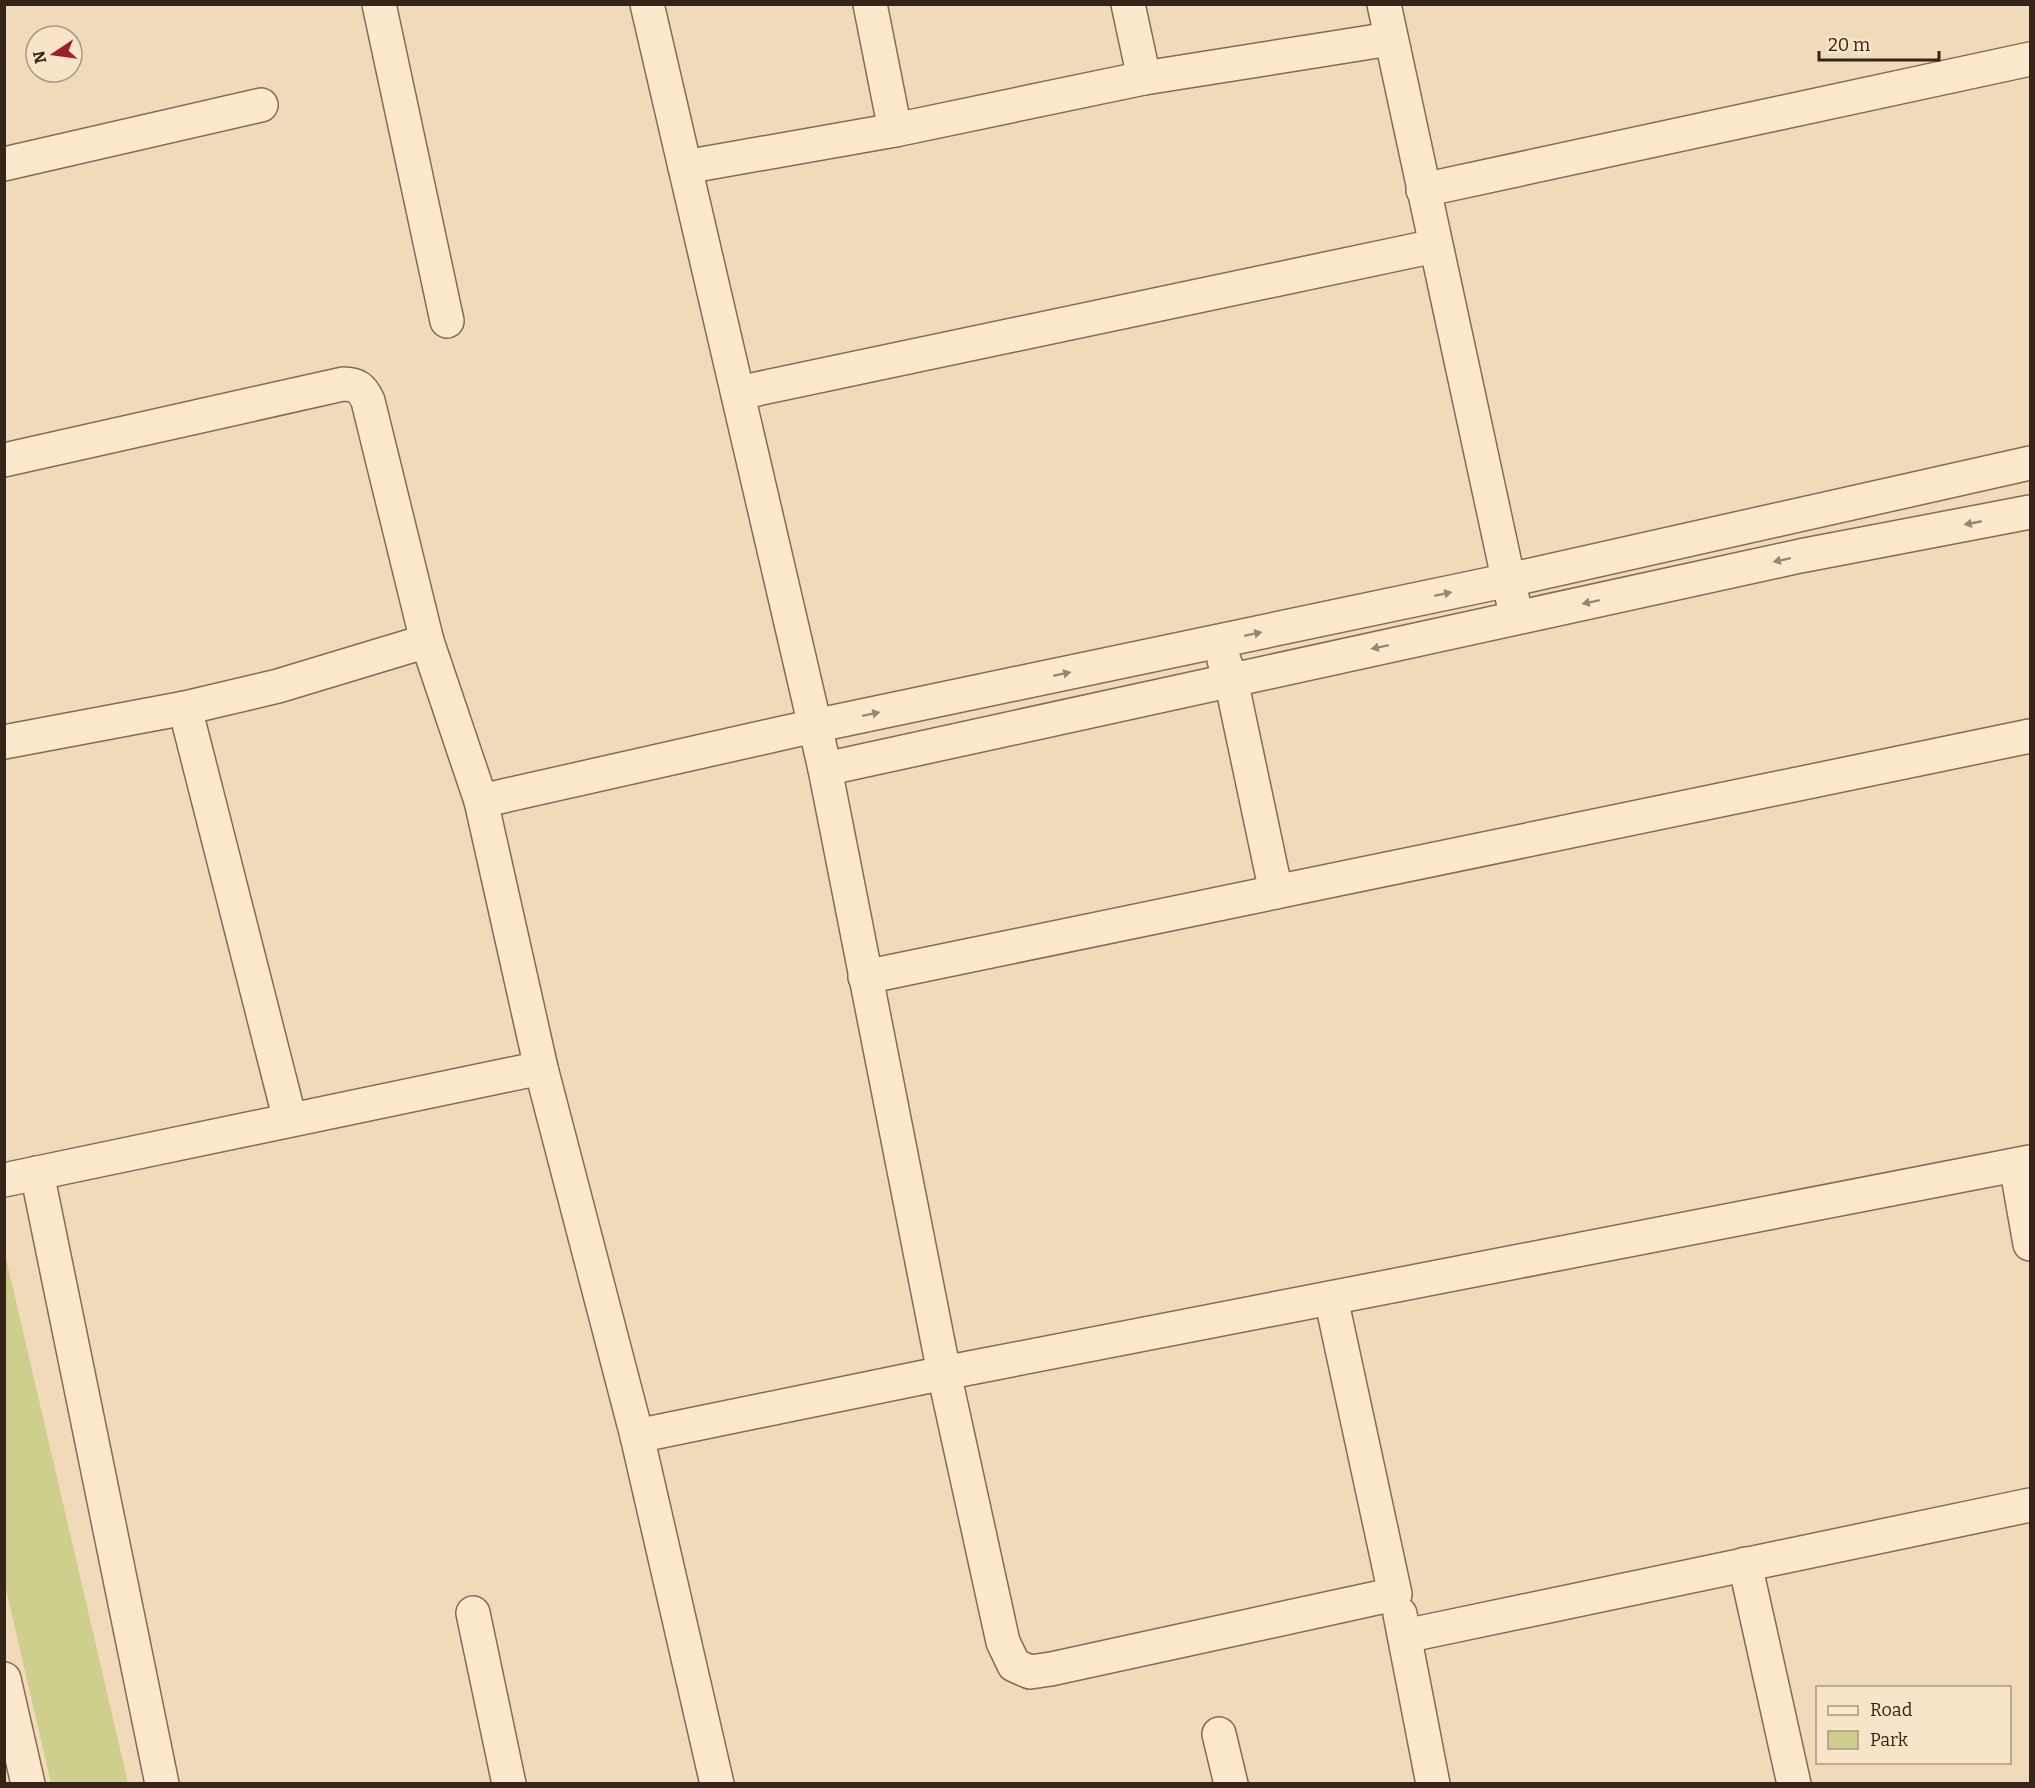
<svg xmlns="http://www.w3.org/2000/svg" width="2035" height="1788" font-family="Bitter,serif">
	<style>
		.green { fill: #cecf8d }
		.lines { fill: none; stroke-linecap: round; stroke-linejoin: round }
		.minor-casing { stroke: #886953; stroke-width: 36 }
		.minor { stroke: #fbe8cd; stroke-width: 33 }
		.oneway { fill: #988673 }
	</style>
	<rect width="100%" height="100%" fill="#f0dab9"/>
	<path class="green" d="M5,1254L128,1783H51L5,1585Z"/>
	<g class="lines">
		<defs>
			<g id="minor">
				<path d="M379,4L447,321"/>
				<path d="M647,4L825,769L944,1373L1003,1642L1014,1665L1030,1672L1051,1669L1395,1594L1331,1298"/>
				<path d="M1128,4L1144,78"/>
				<path d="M1384,4L1513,601"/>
				<path d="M895,130L1144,78L1390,39"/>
				<path d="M4,164L261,105"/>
				<path d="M685,167L895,130L870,4"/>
				<path d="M1423,190L2030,59"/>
				<path d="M738,393L1435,246"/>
				<path d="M4,460L343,384C357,384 362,388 368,401L427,641L481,801"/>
				<path d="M1224,660L1231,680L1276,892"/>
				<path d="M185,708L290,1120"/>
				<path d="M4,742L185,708L278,686L427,641"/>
				<path d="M825,769L1800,556L2030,512"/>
				<path d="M865,977L2030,736"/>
				<path d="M541,1068L481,801L814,726L1509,580L2030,463"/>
				<path d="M2016,1165L2030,1244"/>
				<path d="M37,1173L162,1784"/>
				<path d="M4,1180L541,1068L637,1436L944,1373L2030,1162"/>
				<path d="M637,1436L717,1784"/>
				<path d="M1745,1564L1794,1784"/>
				<path d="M473,1613L509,1784"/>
				<path d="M1400,1614L1433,1784"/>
				<path d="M1405,1636L2030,1505"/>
				<path d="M4,1679L28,1784"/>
				<path d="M1219,1734L1231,1784"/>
			</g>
		</defs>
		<use href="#minor" class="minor-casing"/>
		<use href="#minor" class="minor"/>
	</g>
	<defs><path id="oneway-solid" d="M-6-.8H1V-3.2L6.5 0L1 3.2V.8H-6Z" transform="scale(1.5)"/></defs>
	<g class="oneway">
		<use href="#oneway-solid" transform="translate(1973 523) rotate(169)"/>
		<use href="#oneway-solid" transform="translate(1782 560) rotate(168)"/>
		<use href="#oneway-solid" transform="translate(1443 594) rotate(-12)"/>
		<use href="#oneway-solid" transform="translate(1591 602) rotate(168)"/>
		<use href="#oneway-solid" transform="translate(1253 634) rotate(-12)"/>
		<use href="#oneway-solid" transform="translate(1380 647) rotate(168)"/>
		<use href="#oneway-solid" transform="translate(1062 674) rotate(-12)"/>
		<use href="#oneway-solid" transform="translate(871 714) rotate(-12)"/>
	</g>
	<rect width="2035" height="1788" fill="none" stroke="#362419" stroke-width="12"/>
	<rect x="1816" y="1686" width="195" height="78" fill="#f8e5c9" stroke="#aa9883" stroke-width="1.5"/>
	<rect x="1828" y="1706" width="30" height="9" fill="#fbe8cd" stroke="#aa9883" stroke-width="1.5"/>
	<text x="1870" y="1716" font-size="18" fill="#362419">Road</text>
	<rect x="1828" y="1731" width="30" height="18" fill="#cecf8d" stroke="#aa9883" stroke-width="1.5"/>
	<text x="1870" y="1746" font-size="18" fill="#362419">Park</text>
	<g transform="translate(54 54) rotate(257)"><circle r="28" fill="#f8e5c9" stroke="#aa9883" stroke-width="1.5"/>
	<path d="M0-4.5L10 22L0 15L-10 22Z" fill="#9b1f2e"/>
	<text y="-9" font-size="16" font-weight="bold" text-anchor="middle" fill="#362419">N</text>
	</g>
	<path d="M1819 51v9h120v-9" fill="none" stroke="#362419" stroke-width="3"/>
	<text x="1828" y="51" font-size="18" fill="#362419" stroke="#f8e5c9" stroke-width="4.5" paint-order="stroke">20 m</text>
</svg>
